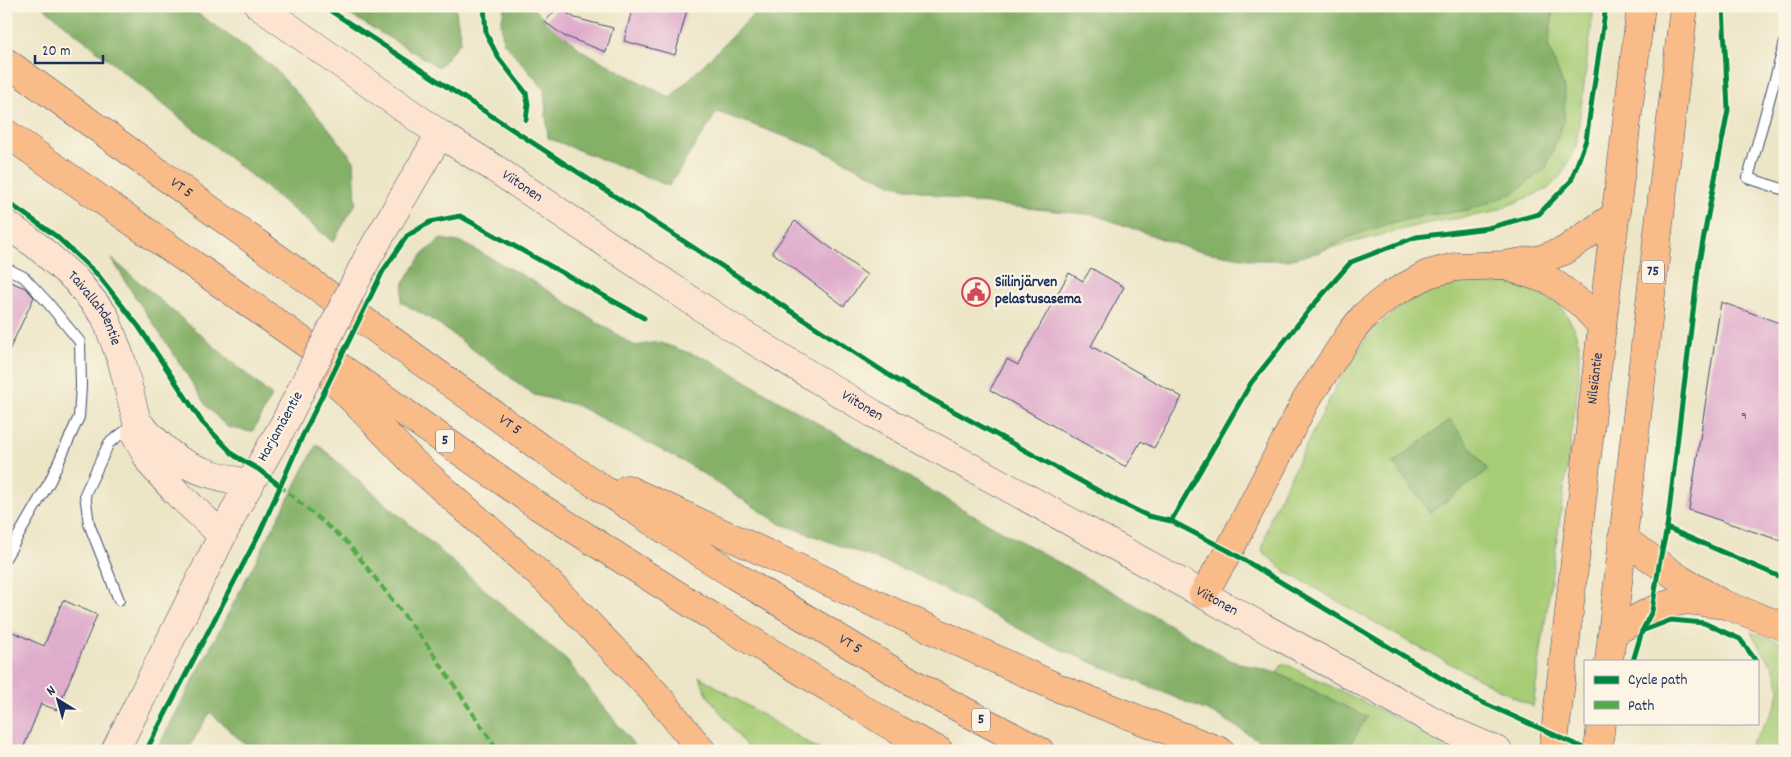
<svg xmlns="http://www.w3.org/2000/svg" width="1791" height="757" font-family="Dekko,sans-serif">
	<style>
		.green { fill: #a7cc76; stroke: #617e6a }
		.forest { fill: #85b067; stroke: #507062 }
		.building { fill: #dfaccc }
		.lines { fill: none; stroke-linecap: round; stroke-linejoin: round }
		.lane-casing { stroke: #3a4a6e; stroke-width: 12 }
		.secondary-casing { stroke: #3a4a6e; stroke-width: 29 }
		.primary-casing { stroke: #3a4a6e; stroke-width: 29 }
		.highway-casing { stroke: #3a4a6e; stroke-width: 29 }
		.lane { stroke: #fff; stroke-width: 10 }
		.secondary { stroke: #fde4d0; stroke-width: 28 }
		.primary { stroke: #f9bc89; stroke-width: 28 }
		.highway { stroke: #f9bc89; stroke-width: 28 }
		.secondary-bridge-casing { stroke: #3a4a6e; stroke-width: 29; stroke-linecap: butt }
		.secondary-bridge { stroke: #fde4d0; stroke-width: 28 }
		.quiet { stroke: #52ab49; stroke-width: 4; stroke-dasharray: 8 4; stroke-linecap: butt }
		.cycleway-casing { stroke: #fcf5e5; stroke-width: 8 }
		.cycleway { stroke: #00873e; stroke-width: 5 }
		.labels { text-anchor: middle; dominant-baseline: central; stroke-width: 4.5; stroke-linejoin: round; paint-order: stroke }
		.number-label { font-size: 12px; fill: #4c4e7a }
		.shield { fill: #fcf5e5; stroke: #5e6a86; stroke-width: 1 }
		.shield-label { font-size: 14px; font-weight: bold; fill: #1b2f5e }
		.street-label { font-size: 15px; fill: #1b2f5e; stroke: #fcf5e5 }
		.poi-label { font-size: 15px; font-weight: bold; fill: #1b2f5e; stroke: #fcf5e5; text-anchor: start }
	</style>
	<rect width="100%" height="100%" fill="#fcf5e5"/>
	<filter id="ink" filterUnits="userSpaceOnUse"><feTurbulence type="fractalNoise" baseFrequency=".02" numOctaves="2"/><feDisplacementMap in="SourceGraphic" scale="10" xChannelSelector="R" yChannelSelector="G"/><feConvolveMatrix kernelMatrix="1 2 1 2 8 2 1 2 1" color-interpolation-filters="sRGB"/></filter>
	<filter id="wash" filterUnits="userSpaceOnUse"><feTurbulence type="fractalNoise" baseFrequency=".0096" numOctaves="4" result="noise"/><feDisplacementMap in="SourceGraphic" scale="20" xChannelSelector="R" yChannelSelector="G"/><feGaussianBlur stdDeviation="1.12" result="paint"/><feColorMatrix in="noise" values="0 0 0 0 0 0 0 0 0 0 0 0 0 0 0 0 0 1.4 0 .05"/><feComposite in="paint" operator="in"/></filter>
	<g filter="url(#wash)">
		<rect width="100%" height="100%" fill="#ece5c6"/>
		<g class="green">
			<path d="M1554,6H1594L1576,146L1562,174L1548,189L1490,213L1428,223L1326,249C1336,244 1345,238 1354,235C1391,220 1430,214 1469,210L1565,91L1548,45Z"/>
			<path d="M1496,281L1521,285L1559,303L1573,326L1579,343V378L1571,440L1533,707L1409,642L1285,571L1262,551L1270,519L1278,501L1350,359L1377,326L1406,302L1424,292L1461,282Z"/>
			<path d="M1751,632L1785,644V751H1745L1756,738L1775,707L1780,688L1773,666L1761,650Z"/>
			<path d="M1283,663L1465,751H1346L1367,717L1277,673Z"/>
			<path d="M699,676L821,751H750L708,696Z"/>
		</g>
		<g class="forest">
			<path d="M42,6H187L272,66L327,126L354,161L356,203L333,242Z"/>
			<path d="M335,6H455L461,41L439,67Z"/>
			<path d="M507,6H530L581,50L670,98L762,6H1554L1548,45L1565,91L1564,121L1546,168L1514,193L1469,210L1433,214L1394,222L1354,235L1320,252L1288,260H1255L1193,250L1095,215L969,202L893,185L817,148L717,112L669,186L548,138L544,89L503,41L501,24L504,9Z"/>
			<path d="M441,239L463,243L531,280L635,346L658,342L712,361L971,514L1118,595L1232,661L1277,673L1367,717L1346,751H1276L1219,716L1046,643L911,572L779,523L688,464L576,405L534,395L436,322L401,302L404,282L423,254Z"/>
			<path d="M112,259L272,396L252,432L227,427L207,407L179,362L132,292Z"/>
			<path d="M1450,420L1488,470L1430,513L1393,463Z"/>
			<path d="M317,444L567,661L639,751H252L210,712L187,751H156Z"/>
		</g>
		<g id="blocks">
			<g class="building">
				<path d="M633,6H688L675,55L624,41Z"/>
				<path d="M558,7L575,18L613,28L606,52L564,36L545,22Z"/>
				<path d="M795,221L867,275L844,306L772,252Z"/>
				<path d="M1091,268L1124,287L1091,346L1182,397L1154,448L1141,441L1126,467L990,390L1007,359L1018,365L1069,273L1083,281Z"/>
				<path d="M6,280L25,288L34,297L6,357Z"/>
				<path d="M1721,302L1785,325V542L1689,510Z"/>
				<path d="M63,600L97,615L57,710L41,704L22,751H6V648L13,632L44,646Z"/>
			</g>
		</g>
	</g>
	<g filter="url(#ink)">
		<use href="#blocks" fill-opacity="0" stroke="#3a4a6e" stroke-width="1"/>
		<g class="lines">
			<defs>
				<g id="lane">
					<path d="M1785,42L1748,178L1785,190"/>
					<path d="M6,268L24,277L48,303L80,342L81,387L79,417L50,481L6,557"/>
					<path d="M119,600L89,524L85,494L109,443L132,426"/>
				</g>
				<g id="secondary">
					<path id="s1" d="M259,6L440,134L494,168L725,323L874,414L1452,731L1498,751"/>
					<path id="s2" d="M6,224L36,245L75,279L105,316L122,362L137,422L136,435L151,464L178,494L222,535"/>
					<path d="M368,257L440,134"/>
					<path d="M138,423C151,436 164,451 179,460C199,473 226,478 250,484"/>
					<path d="M115,751L237,506L284,424"/>
				</g>
				<g id="primary">
					<path d="M1508,267L1551,281L1583,305L1602,326"/>
					<path d="M1622,538L1680,579L1723,604L1785,627"/>
					<path d="M1203,594L1229,551L1306,400L1352,331L1365,315L1390,295L1428,274L1455,267L1504,265L1541,259L1564,251L1616,215"/>
					<path d="M1612,634C1634,620 1656,605 1682,601C1693,599 1706,603 1717,604"/>
					<path d="M1609,661L1684,6"/>
					<path id="s3" d="M1553,751L1602,326L1641,6"/>
					<path d="M1598,751L1601,723"/>
				</g>
				<g id="highway">
					<path id="s4" d="M6,62L542,449L734,575L923,689L1040,751"/>
					<path d="M6,133L538,506L698,608L896,729L939,751"/>
					<path d="M327,373L414,463L548,582L656,694L702,751"/>
					<path d="M627,489L1056,687L1220,751"/>
				</g>
			</defs>
			<use href="#lane" class="lane-casing"/>
			<use href="#secondary" class="secondary-casing"/>
			<use href="#primary" class="primary-casing"/>
			<use href="#highway" class="highway-casing"/>
			<use href="#lane" class="lane"/>
			<use href="#secondary" class="secondary"/>
			<use href="#primary" class="primary"/>
			<use href="#highway" class="highway"/>
			<defs>
				<path id="secondary-bridge" d="M284,424L368,257"/>
			</defs>
			<use href="#secondary-bridge" class="secondary-bridge-casing"/>
			<use href="#secondary-bridge" class="secondary-bridge"/>
			<path class="quiet" d="M279,485L348,543L428,646L498,751"/>
			<defs>
				<g id="cycleway">
					<path d="M323,6L895,379L1117,501L1148,516L1171,521L1229,551L1477,700L1590,751"/>
					<path d="M484,6L486,33L498,57L526,93L528,104L526,120"/>
					<path d="M6,201L56,236L98,275L139,327L202,422L235,456L258,469L279,485"/>
					<path d="M1171,521L1251,383L1310,309L1351,262L1416,237L1488,228L1539,214L1571,181L1586,140L1606,6"/>
					<path d="M1667,528L1785,579"/>
					<path d="M1642,631L1671,620L1704,623L1740,639L1756,661"/>
					<path d="M1633,661L1642,631L1652,611L1659,565L1667,528L1699,262L1728,110L1723,6"/>
					<path d="M146,751L260,532L302,437L383,271L407,236L430,222L460,216L644,318"/>
				</g>
			</defs>
			<use href="#cycleway" class="cycleway-casing"/>
			<use href="#cycleway" class="cycleway"/>
		</g>
	</g>
	<defs>
		<symbol id="civic-ring" viewBox="-11 -11 22 22"><circle r="9.5" fill="#fcf5e5" stroke="#d1495b" stroke-width="1.5"/><path d="M-.6-6.5H3V-4.5H.6V-3L4-1V1h2V6H-6V1h2V-1L-.6-3ZM-1.2 2.5V6h2.4V2.5Z" fill="#d1495b"/></symbol>
	</defs>
	<g fill-rule="evenodd">
		<use href="#civic-ring" x="960" y="276" width="32" height="32"/>
	</g>
	<g class="labels">
		<g class="number-label">
			<text x="1744" y="416">9</text>
		</g>
		<g class="shield">
			<rect x="1642" y="260.5" width="22" height="23" rx="4"/>
			<rect x="436" y="429.5" width="18" height="23" rx="4"/>
			<rect x="972" y="708.5" width="18" height="23" rx="4"/>
		</g>
		<g class="shield-label">
			<text x="1653" y="272">75</text>
			<text x="445" y="441">5</text>
			<text x="981" y="720">5</text>
		</g>
		<g class="street-label">
			<text stroke="none"><textPath href="#s1" startOffset="319">Viitonen</textPath></text>
			<text stroke="none"><textPath href="#s4" startOffset="216">VT 5</textPath></text>
			<text stroke="none"><textPath href="#s2" startOffset="124">Taivallahdentie</textPath></text>
			<text stroke="none"><textPath href="#s3" startOffset="375">Nilsiäntie</textPath></text>
			<text stroke="none"><textPath href="#s1" startOffset="724">Viitonen</textPath></text>
			<text stroke="none"><textPath href="#s4" startOffset="621">VT 5</textPath></text>
			<text transform="translate(281 427) rotate(-61)">Harjamäentie</text>
			<text stroke="none"><textPath href="#s1" startOffset="1129">Viitonen</textPath></text>
			<text stroke="none"><textPath href="#s4" startOffset="1026">VT 5</textPath></text>
		</g>
		<g class="poi-label">
			<text x="995" y="283">Siilinjärven<tspan x="995" dy="17">pelastusasema</tspan></text>
		</g>
	</g>
	<rect width="1791" height="757" fill="none" stroke="#fcf5e5" stroke-width="25"/>
	<rect x="1584" y="660" width="175" height="65" fill="#fcf5e5" stroke="#a2a6af"/>
	<rect x="1594" y="676" width="25" height="8" fill="#00873e" stroke="#a2a6af"/>
	<text x="1628" y="684" font-size="15" fill="#1b2f5e">Cycle path</text>
	<rect x="1594" y="701" width="25" height="8" fill="#52ab49" stroke="#a2a6af"/>
	<text x="1628" y="710" font-size="15" fill="#1b2f5e">Path</text>
	<g transform="translate(58 700) rotate(323)" stroke="#fcf5e5" stroke-width="4" paint-order="stroke">
	<path d="M0-4L9 19L0 12L-9 19Z" fill="#1b2f5e"/>
	<text y="-8" font-size="14" font-weight="bold" text-anchor="middle" fill="#1b2f5e">N</text>
	</g>
	<path d="M35 55v8h68v-8" fill="none" stroke="#1b2f5e" stroke-width="2.5"/>
	<text x="42" y="55" font-size="15" fill="#1b2f5e" stroke="#fcf5e5" stroke-width="4" paint-order="stroke">20 m</text>
</svg>
